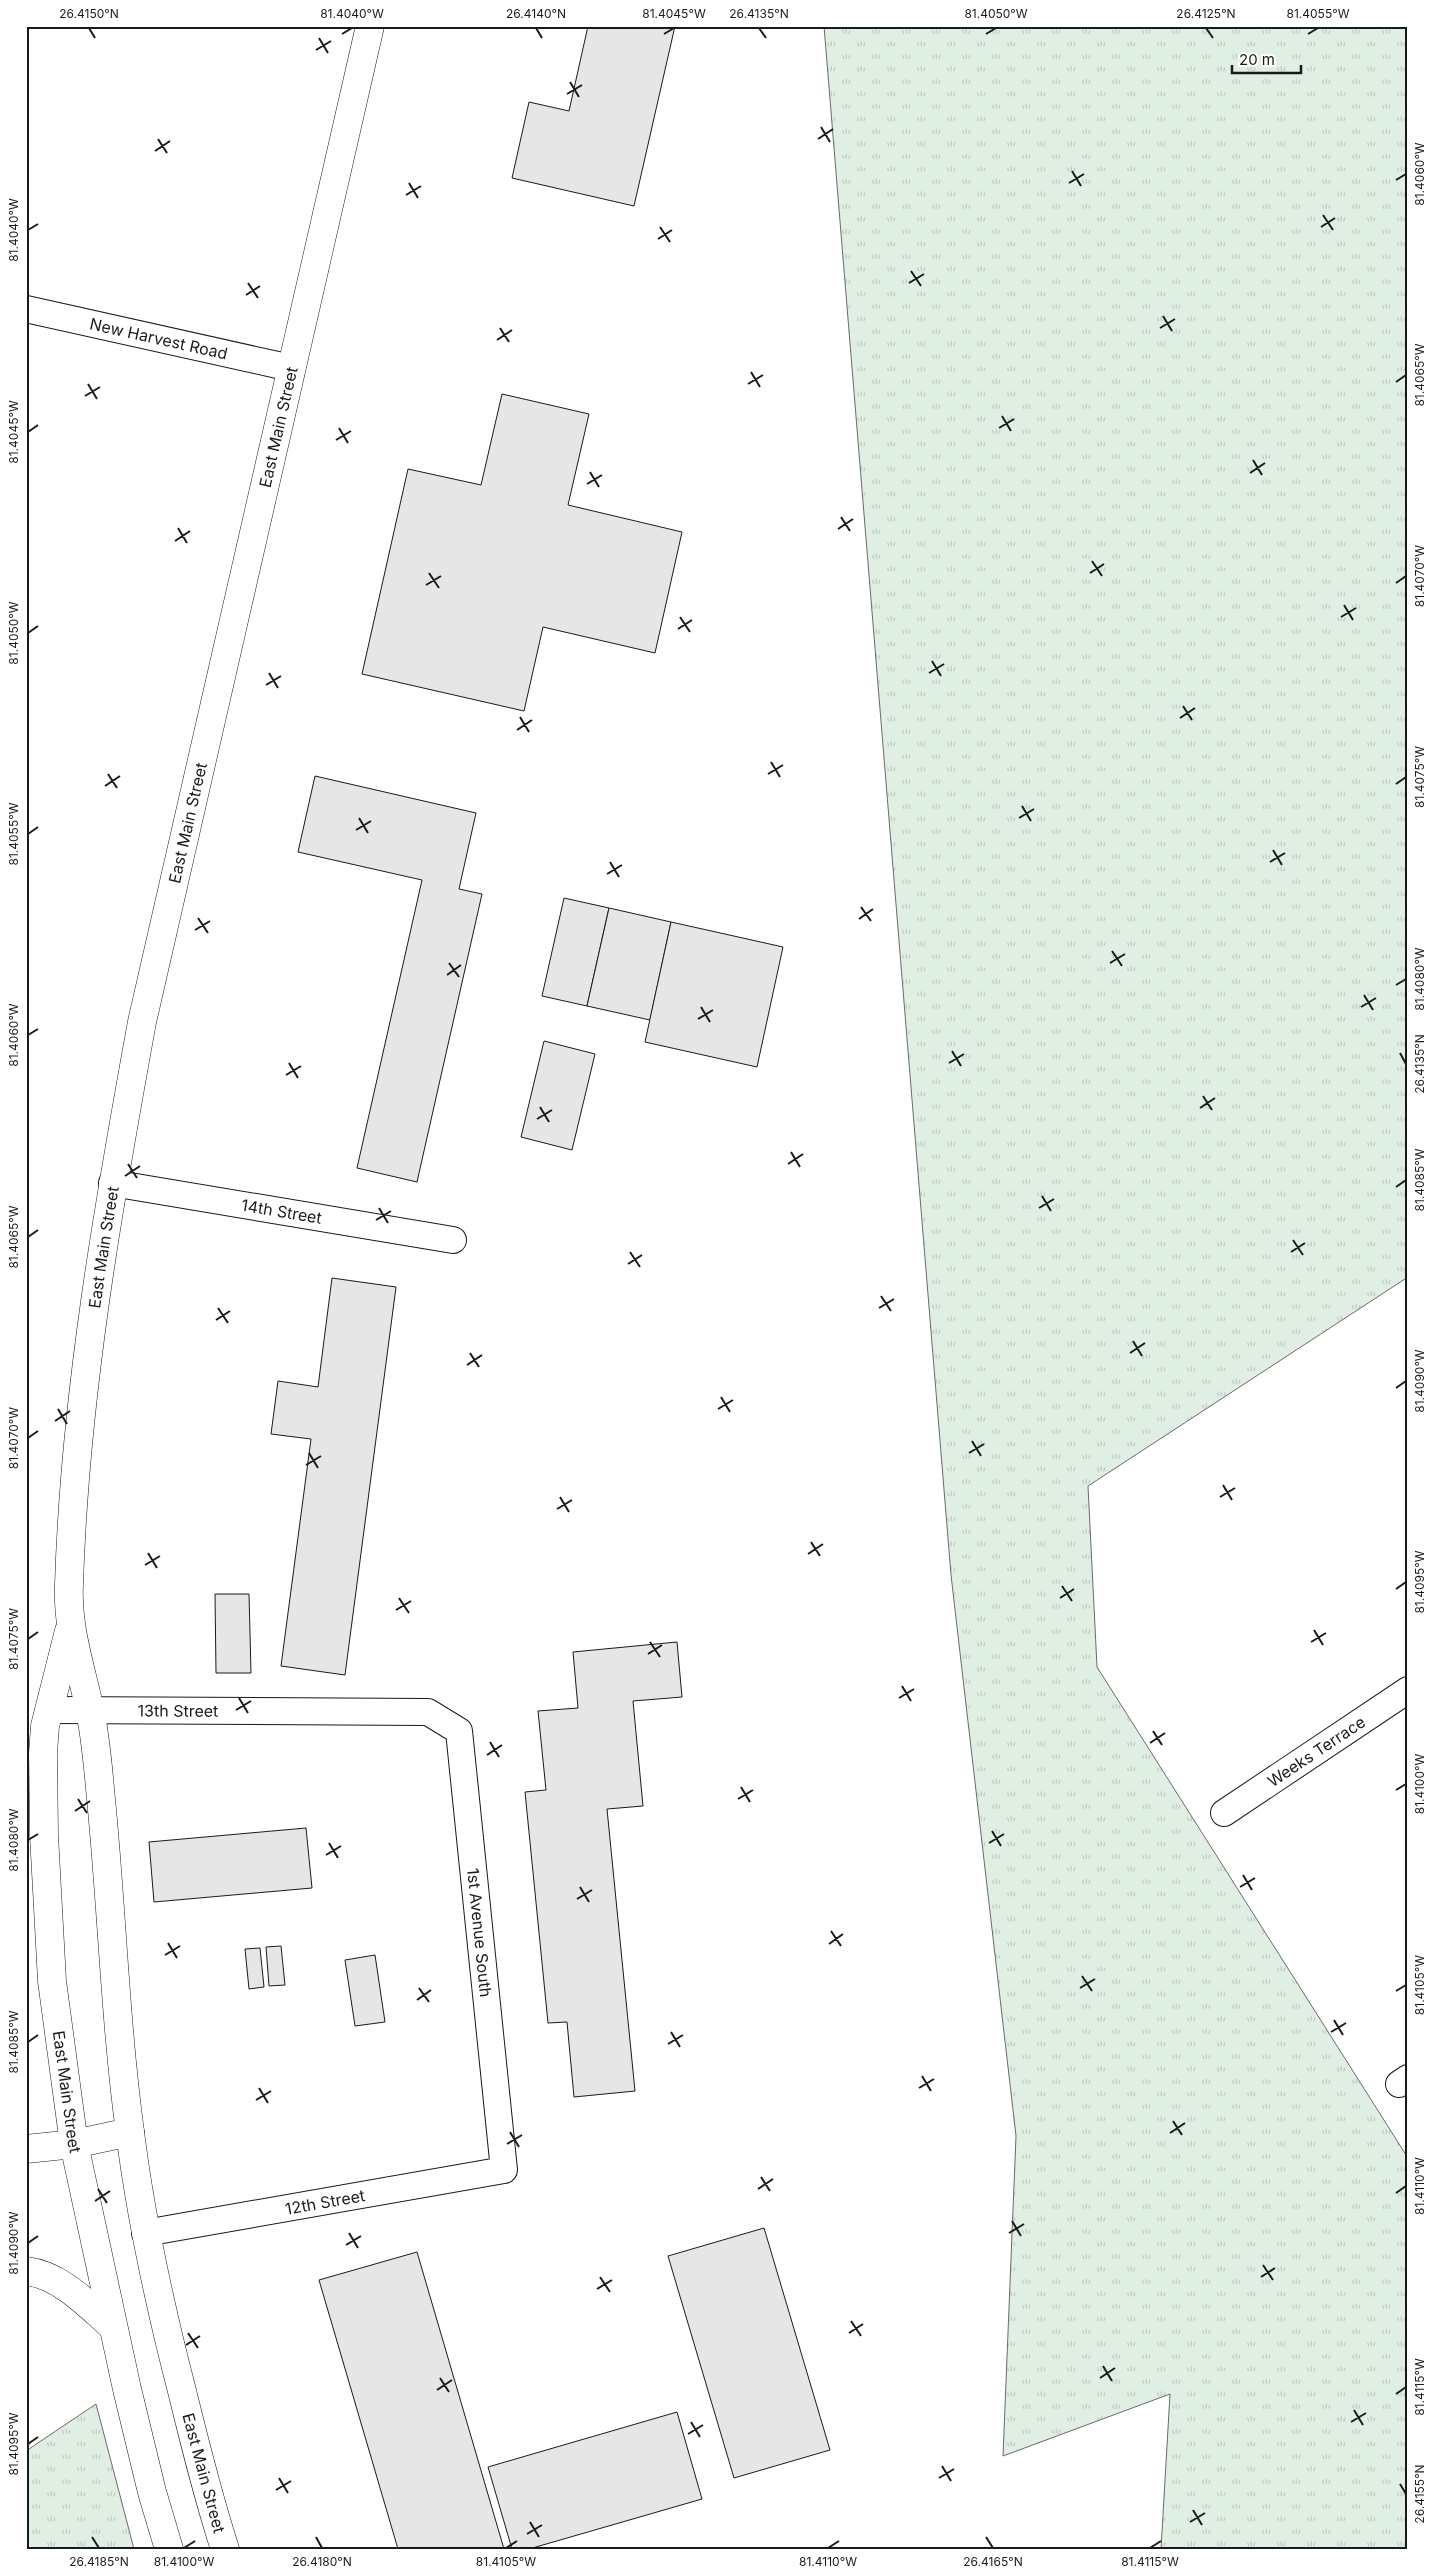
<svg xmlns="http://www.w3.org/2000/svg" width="1434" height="2575" font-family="Inter,sans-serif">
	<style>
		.grass { fill: url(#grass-tufts); stroke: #6a6a6a }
		.building { fill: #e6e6e6; stroke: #1a1a1a }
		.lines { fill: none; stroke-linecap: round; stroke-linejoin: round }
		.minor-casing { stroke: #1a1a1a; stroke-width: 28 }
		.major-casing { stroke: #1a1a1a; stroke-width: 29 }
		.highway-casing { stroke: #1a1a1a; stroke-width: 29 }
		.minor { stroke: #fff; stroke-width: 26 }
		.major { stroke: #fff; stroke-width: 28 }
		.highway { stroke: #fff; stroke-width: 28 }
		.ticks { fill: none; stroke: #1a1a1a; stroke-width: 2 }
		.labels { text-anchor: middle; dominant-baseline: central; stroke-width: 4; stroke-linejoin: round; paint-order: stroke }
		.street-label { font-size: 16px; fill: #1a1a1a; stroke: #fff }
		.neatline { fill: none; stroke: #1a1a1a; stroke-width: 2 }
		.ticks-label { font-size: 12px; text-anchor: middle; fill: #1a1a1a }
	</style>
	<defs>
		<pattern id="grass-tufts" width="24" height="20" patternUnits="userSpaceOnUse" patternTransform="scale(1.25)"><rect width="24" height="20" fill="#e0efe3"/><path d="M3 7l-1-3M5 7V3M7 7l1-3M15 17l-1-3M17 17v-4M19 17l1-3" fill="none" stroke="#c0ccc2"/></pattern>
	</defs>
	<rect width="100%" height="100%" fill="#fff"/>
	<g class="grass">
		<path d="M824,26H1408V1277L1088,1486L1097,1667L1408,2158V2549H1161L1170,2394L1003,2456L1016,2136L951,1575Z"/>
		<path d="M96,2404L134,2549H26V2451Z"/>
	</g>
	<g class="building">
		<path d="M588,26H675L634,206L512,178L529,102L569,111Z"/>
		<path d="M502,394L589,414L568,505L682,532L655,653L543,627L524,711L362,674L408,469L481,485Z"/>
		<path d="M315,776L476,813L459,889L482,894L417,1182L357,1168L422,880L298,852Z"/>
		<path d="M564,898L609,908L587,1006L542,996Z"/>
		<path d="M609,908L671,922L650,1020L587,1006Z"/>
		<path d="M671,922L783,947L757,1067L645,1042Z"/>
		<path d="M544,1041L595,1054L572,1150L521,1137Z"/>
		<path d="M332,1278L396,1287L345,1675L281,1666L311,1439L271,1434L278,1381L318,1387Z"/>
		<path d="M215,1594H249L251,1673H216Z"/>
		<path d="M677,1642L682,1697L633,1701L643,1806L607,1809L635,2091L574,2097L567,2022L548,2023L525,1792L546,1790L538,1711L578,1708L573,1652Z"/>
		<path d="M306,1828L312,1888L154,1902L149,1842Z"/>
		<path d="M281,1946L285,1985L269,1986L266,1947Z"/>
		<path d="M260,1948L264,1987L249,1989L245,1949Z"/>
		<path d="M375,1955L385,2022L355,2026L345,1960Z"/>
		<path d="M764,2228L830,2450L734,2478L668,2256Z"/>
		<path d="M417,2252L504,2549H398L319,2280Z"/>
		<path d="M677,2412L702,2499L529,2549H512L488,2467Z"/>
	</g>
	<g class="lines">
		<defs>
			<g id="minor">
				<path id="s1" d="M26,309L291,368"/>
				<path id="s2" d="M112,1183L453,1240"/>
				<path id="s3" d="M49,1710L428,1712L459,1731L504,2170L145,2233"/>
				<path id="s4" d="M1224,1813L1408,1690"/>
				<path d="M1399,2084L1408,2078"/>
			</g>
			<g id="major">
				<path d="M26,2149L74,2144L130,2132"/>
				<path d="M26,2271C60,2275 87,2304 112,2326"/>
			</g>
			<g id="highway">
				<path id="s5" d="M69,1631L45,1726L43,1753L44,1835L52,1981L74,2144L127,2389L152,2492L169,2549"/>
				<path id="s6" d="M225,2549C208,2497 195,2444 182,2391C160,2306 141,2220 130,2132C115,2021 112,1910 101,1799C98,1768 96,1737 89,1706C80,1664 67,1628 69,1584C75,1395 108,1208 142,1022L370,26"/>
			</g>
		</defs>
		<use href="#minor" class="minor-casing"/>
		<use href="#major" class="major-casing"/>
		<use href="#highway" class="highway-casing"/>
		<use href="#minor" class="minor"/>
		<use href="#major" class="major"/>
		<use href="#highway" class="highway"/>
	</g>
	<path class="ticks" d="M89,28L95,38M536,28L542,38M759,28L766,38M1206,28L1213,38M342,34L352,28M664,34L674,28M986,34L996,28M1308,34L1318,28M319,38L328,53M316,50L331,41M570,82L579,97M567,94L582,85M821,127L830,142M158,139L167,153M818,139L833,129M155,151L170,141M1072,171L1081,186M1396,180L1406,174M409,183L418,198M1069,183L1084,174M406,195L421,186M1323,215L1333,230M660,227L670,242M1321,227L1335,218M28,230L38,224M658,239L672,230M911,271L921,286M248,283L258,298M909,283L924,274M246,295L260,286M1163,316L1172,331M500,328L509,342M1160,328L1175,319M497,340L512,330M751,372L760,387M1396,382L1406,375M88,384L97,399M748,384L763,375M85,396L100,387M1002,416L1011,431M339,428L348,443M999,428L1014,419M28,432L38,425M336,440L351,431M1253,460L1262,475M590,472L599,487M1250,473L1265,463M587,484L602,475M841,517L850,531M178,528L187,543M838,529L853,519M175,541L190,531M1092,561L1102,576M429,573L439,588M1090,573L1104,564M1396,583L1406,576M426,585L441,576M1344,605L1353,620M680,617L690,632M1341,617L1356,608M678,629L692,620M28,633L38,626M932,661L941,676M269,673L278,688M929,673L944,664M266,685L281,676M1183,706L1192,720M520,717L529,732M1180,718L1195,708M517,730L532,720M771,762L780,777M108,774L117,788M768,774L783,765M1396,784L1406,777M105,786L120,776M1022,806L1031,821M359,818L368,833M1019,818L1034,809M356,830L371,821M28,834L38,827M1273,850L1282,865M610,862L619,877M1270,862L1285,853M607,874L622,865M861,907L871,921M198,918L208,933M859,919L873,909M195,930L210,921M1112,951L1122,966M449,963L459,977M1110,963L1125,954M447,975L461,965M1396,985L1406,979M1364,995L1373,1010M701,1007L710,1022M1361,1007L1376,998M698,1019L713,1010M28,1035L38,1029M952,1051L961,1066M1400,1053L1406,1064M289,1063L298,1078M949,1063L964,1054M286,1075L301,1066M1203,1096L1212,1110M540,1107L549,1122M1200,1108L1215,1098M537,1119L552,1110M791,1152L800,1167M128,1164L137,1178M788,1164L803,1154M125,1176L140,1166M1396,1187L1406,1180M1042,1196L1051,1211M379,1208L388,1223M1039,1208L1054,1199M376,1220L391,1211M28,1237L38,1230M1293,1240L1303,1255M630,1252L640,1267M1291,1252L1305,1243M628,1264L642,1255M881,1296L891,1311M218,1308L228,1323M879,1308L894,1299M216,1320L230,1311M1133,1341L1142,1356M470,1353L479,1367M1130,1353L1145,1343M467,1365L482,1355M1396,1388L1406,1381M721,1397L730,1412M58,1409L67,1424M718,1409L733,1400M55,1421L70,1411M28,1438L38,1431M972,1441L981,1456M309,1453L318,1468M969,1453L984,1444M306,1465L321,1456M1223,1485L1232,1500M560,1497L569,1512M1220,1497L1235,1488M557,1509L572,1500M811,1542L820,1556M148,1553L157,1568M808,1554L823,1544M145,1565L160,1556M1062,1586L1072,1601M1396,1589L1406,1582M399,1598L409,1613M1060,1598L1074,1589M396,1610L411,1601M1314,1630L1323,1645M28,1639L38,1632M650,1642L660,1657M1311,1642L1326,1633M648,1654L662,1645M902,1686L911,1701M239,1698L248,1713M899,1698L914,1689M236,1710L251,1701M1153,1731L1162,1745M490,1742L499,1757M1150,1743L1165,1733M487,1755L502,1745M741,1787L750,1802M1396,1790L1406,1784M78,1799L87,1813M738,1799L753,1790M75,1811L90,1801M992,1831L1001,1846M28,1840L38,1834M329,1843L338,1858M989,1843L1004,1834M326,1855L341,1846M1243,1875L1252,1890M580,1887L589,1902M1240,1887L1255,1878M577,1899L592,1890M831,1931L841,1946M168,1943L177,1958M829,1944L843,1934M165,1955L180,1946M1082,1976L1092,1991M419,1988L429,2002M1080,1988L1095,1979M1396,1991L1406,1985M417,2000L431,1990M1334,2020L1343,2035M671,2032L680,2047M1331,2032L1346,2023M28,2042L38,2035M668,2044L683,2035M922,2076L931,2091M259,2088L268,2103M919,2088L934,2079M256,2100L271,2091M1173,2121L1182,2135M510,2132L519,2147M1170,2133L1185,2123M507,2144L522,2135M761,2177L770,2191M98,2189L107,2203M758,2189L773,2179M1396,2193L1406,2186M95,2201L110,2191M1012,2221L1021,2236M349,2233L358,2248M1009,2233L1024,2224M28,2243L38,2236M346,2245L361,2236M1263,2265L1273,2280M600,2277L610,2292M1261,2277L1275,2268M597,2289L612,2280M851,2321L861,2336M188,2333L198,2348M849,2333L863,2324M186,2345L200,2336M1103,2366L1112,2381M440,2378L449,2392M1100,2378L1115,2368M437,2390L452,2380M1396,2394L1406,2387M1354,2410L1363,2425M691,2422L700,2437M1351,2422L1366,2413M688,2434L703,2425M28,2444L38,2437M942,2466L951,2481M279,2478L288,2493M939,2478L954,2469M1400,2484L1406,2494M276,2490L291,2481M1193,2510L1202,2525M530,2522L539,2537M1190,2522L1205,2513M527,2534L542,2525M92,2537L99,2548M316,2537L322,2548M986,2537L993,2548M184,2548L195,2541M506,2548L517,2541M828,2548L839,2541M1150,2548L1161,2541"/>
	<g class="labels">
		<g class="street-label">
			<text stroke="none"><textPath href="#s1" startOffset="136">New Harvest Road</textPath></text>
			<text stroke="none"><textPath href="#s6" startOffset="2158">East Main Street</textPath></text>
			<text stroke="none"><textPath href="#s6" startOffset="1752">East Main Street</textPath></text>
			<text stroke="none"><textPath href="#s2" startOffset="172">14th Street</textPath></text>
			<text stroke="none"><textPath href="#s6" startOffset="1319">East Main Street</textPath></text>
			<text stroke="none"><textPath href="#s3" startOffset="129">13th Street</textPath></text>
			<text stroke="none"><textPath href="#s4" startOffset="111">Weeks Terrace</textPath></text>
			<text stroke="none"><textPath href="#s3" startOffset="618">1st Avenue South</textPath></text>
			<text stroke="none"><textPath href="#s5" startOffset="465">East Main Street</textPath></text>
			<text transform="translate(325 2202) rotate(-10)">12th Street</text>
			<text transform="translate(204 2473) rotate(75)">East Main Street</text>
		</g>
	</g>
	<rect width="1434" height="2575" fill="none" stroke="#ffffff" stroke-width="55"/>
	<path d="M1232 65v8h69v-8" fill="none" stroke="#1a1a1a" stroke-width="2.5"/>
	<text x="1239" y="65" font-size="15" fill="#1a1a1a" stroke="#ffffff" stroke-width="4" paint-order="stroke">20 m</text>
	<rect x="28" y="28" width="1378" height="2520" class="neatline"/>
	<g class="ticks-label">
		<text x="89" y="18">26.4150°N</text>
		<text x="352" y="18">81.4040°W</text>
		<text x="536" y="18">26.4140°N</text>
		<text x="674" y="18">81.4045°W</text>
		<text x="759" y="18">26.4135°N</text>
		<text x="996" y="18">81.4050°W</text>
		<text x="1206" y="18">26.4125°N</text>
		<text x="1318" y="18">81.4055°W</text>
		<text transform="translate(1420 174) rotate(-90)" y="4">81.4060°W</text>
		<text transform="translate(14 230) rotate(-90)" y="4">81.4040°W</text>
		<text transform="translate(1420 375) rotate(-90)" y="4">81.4065°W</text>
		<text transform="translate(14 432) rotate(-90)" y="4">81.4045°W</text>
		<text transform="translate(1420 576) rotate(-90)" y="4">81.4070°W</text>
		<text transform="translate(14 633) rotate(-90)" y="4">81.4050°W</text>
		<text transform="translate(1420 777) rotate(-90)" y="4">81.4075°W</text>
		<text transform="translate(14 834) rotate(-90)" y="4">81.4055°W</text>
		<text transform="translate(1420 979) rotate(-90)" y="4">81.4080°W</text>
		<text transform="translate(14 1035) rotate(-90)" y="4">81.4060°W</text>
		<text transform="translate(1420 1064) rotate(-90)" y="4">26.4135°N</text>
		<text transform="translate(1420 1180) rotate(-90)" y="4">81.4085°W</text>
		<text transform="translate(14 1237) rotate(-90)" y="4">81.4065°W</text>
		<text transform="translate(1420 1381) rotate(-90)" y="4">81.4090°W</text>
		<text transform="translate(14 1438) rotate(-90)" y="4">81.4070°W</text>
		<text transform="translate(1420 1582) rotate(-90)" y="4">81.4095°W</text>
		<text transform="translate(14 1639) rotate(-90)" y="4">81.4075°W</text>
		<text transform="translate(1420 1784) rotate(-90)" y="4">81.4100°W</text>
		<text transform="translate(14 1840) rotate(-90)" y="4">81.4080°W</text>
		<text transform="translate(1420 1985) rotate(-90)" y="4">81.4105°W</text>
		<text transform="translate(14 2042) rotate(-90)" y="4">81.4085°W</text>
		<text transform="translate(1420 2186) rotate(-90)" y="4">81.4110°W</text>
		<text transform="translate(14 2243) rotate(-90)" y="4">81.4090°W</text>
		<text transform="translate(1420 2387) rotate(-90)" y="4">81.4115°W</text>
		<text transform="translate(14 2444) rotate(-90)" y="4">81.4095°W</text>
		<text transform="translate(1420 2494) rotate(-90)" y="4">26.4155°N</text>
		<text x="99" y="2566">26.4185°N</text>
		<text x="184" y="2566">81.4100°W</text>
		<text x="322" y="2566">26.4180°N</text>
		<text x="506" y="2566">81.4105°W</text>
		<text x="828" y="2566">81.4110°W</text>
		<text x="993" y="2566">26.4165°N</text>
		<text x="1150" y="2566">81.4115°W</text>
	</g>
</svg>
